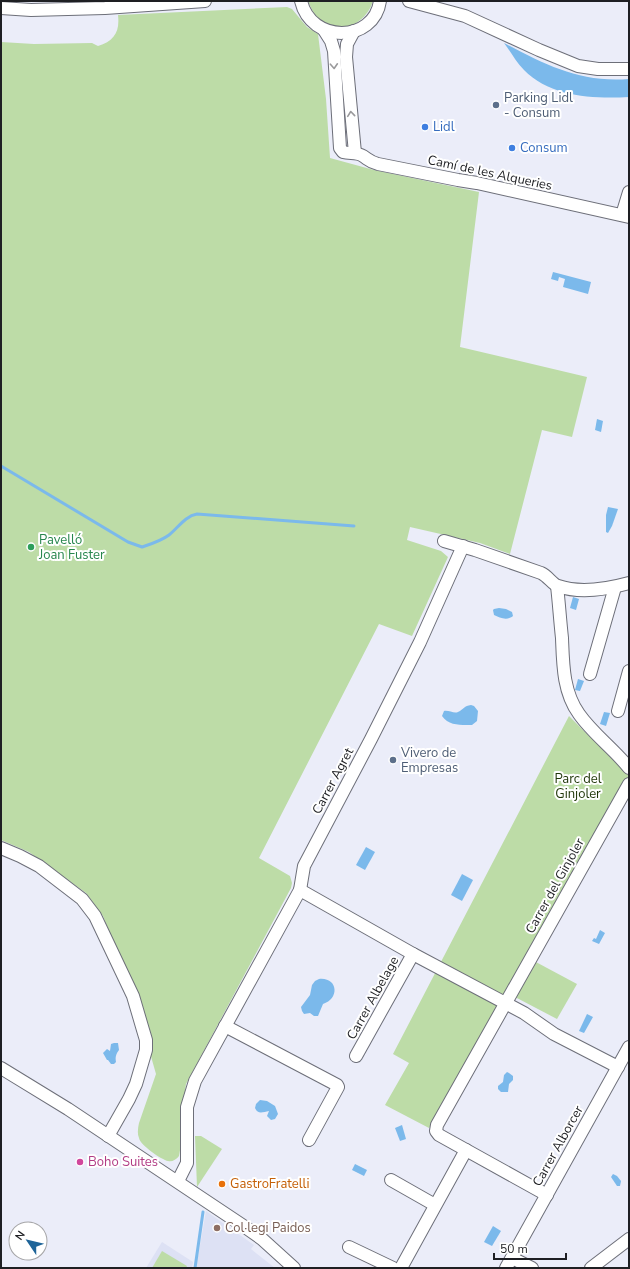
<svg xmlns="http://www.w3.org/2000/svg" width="630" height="1269" font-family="'Nunito Sans',sans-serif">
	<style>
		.built { fill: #dde1f4 }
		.green { fill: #bddca7 }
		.water { fill: #7bb9eb }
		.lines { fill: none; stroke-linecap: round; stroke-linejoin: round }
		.stream { stroke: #7bb9eb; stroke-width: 3 }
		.minor-casing { stroke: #6d6f79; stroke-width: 14 }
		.minor { stroke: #fff; stroke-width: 12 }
		.oneway { stroke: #9a9a9c }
		.service-dot { fill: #5c6f8a; stroke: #fff; stroke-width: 1.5 }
		.shop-dot { fill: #3f7fe0; stroke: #fff; stroke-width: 1.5 }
		.leisure-dot { fill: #2e9e5b; stroke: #fff; stroke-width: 1.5 }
		.hotel-dot { fill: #d1479c; stroke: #fff; stroke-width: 1.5 }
		.food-dot { fill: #e8710a; stroke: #fff; stroke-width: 1.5 }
		.education-dot { fill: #8d6e63; stroke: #fff; stroke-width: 1.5 }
		.labels { text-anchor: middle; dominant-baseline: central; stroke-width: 4; stroke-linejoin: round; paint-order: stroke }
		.service-label { font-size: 13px; fill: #4e5e75; stroke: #fff; text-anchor: start }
		.shop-label { font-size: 13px; fill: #366cbe; stroke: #fff; text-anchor: start }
		.street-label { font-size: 13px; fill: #1e1f23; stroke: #fff }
		.leisure-label { font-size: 13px; fill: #27864d; stroke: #fff; text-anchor: start }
		.park-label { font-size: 13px; fill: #1f3608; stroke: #fff }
		.hotel-label { font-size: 13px; fill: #b23c85; stroke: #fff; text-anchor: start }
		.food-label { font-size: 13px; fill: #c56008; stroke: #fff; text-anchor: start }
		.education-label { font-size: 13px; fill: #785e54; stroke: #fff; text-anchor: start }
	</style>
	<rect width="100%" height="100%" fill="#ebedf9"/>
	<g class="built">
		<path d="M206,1211L254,1245L251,1249L275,1268H196Z"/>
		<path d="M162,1242L193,1262L192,1268H146Z"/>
	</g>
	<g class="green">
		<path d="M308,1H373C366,24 340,36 320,20C314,15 311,8 308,1Z"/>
		<path d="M287,7L292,9L307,27L318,34L326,99L330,158L374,170L479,192L460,347L587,377L572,437L542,430L510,554L480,543L410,527L407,540L441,551L448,557L412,636L379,624L259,858L290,876L292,883L291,888L186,1084C182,1108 184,1133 179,1156C176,1160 172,1162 168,1161C162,1160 140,1145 139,1138C137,1133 138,1128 139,1123L156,1074L131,986L103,916L86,893L29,852L1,840V42L34,44L92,43L98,46C114,41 120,32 118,15Z"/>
		<path d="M569,716L629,776L429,1128L385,1105L409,1063L393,1054Z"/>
		<path d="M534,961L577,984L557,1019L515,997Z"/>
		<path d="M195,1136H201L222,1149L197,1187Z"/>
		<path d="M162,1251L187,1266L186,1268H152Z"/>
	</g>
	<g class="water">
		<path d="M504,43C546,65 580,83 629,79V97C594,99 550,97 524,70C516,62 511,52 504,43Z"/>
		<path d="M553,272L591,282L588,294L563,287L565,279L559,277L558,281L551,279Z"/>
		<path d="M597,419L603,421L601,432L595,430Z"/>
		<path d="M608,507L618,509L612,526L608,533L606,532V515Z"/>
		<path d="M573,597L579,599L576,610L570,608Z"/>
		<path d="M499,608L506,609L512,612L513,616C507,621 500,618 494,615L493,610L494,609Z"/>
		<path d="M578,679L584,681L580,691L575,690Z"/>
		<path d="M471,705L474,706L478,711L477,721L472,725C461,725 449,726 442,716L444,711C449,710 454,714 458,712C464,709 464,706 471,705Z"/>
		<path d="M604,712L610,713L606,726L600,724Z"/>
		<path d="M366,847L375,852L365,870L356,865Z"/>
		<path d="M462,874L473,880L462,901L451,895Z"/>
		<path d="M600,930L605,933L599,944L592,941L594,938L596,939Z"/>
		<path d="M319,979C338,977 340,999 323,1004L318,1016H314L310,1013L304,1014L302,1011L301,1007L310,995L312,985L315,981Z"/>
		<path d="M587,1014L593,1017L584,1033L579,1031Z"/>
		<path d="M114,1043H118L119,1050C116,1054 115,1057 116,1062L114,1064H111L108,1060H107L103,1053L107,1049L110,1051L111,1044Z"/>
		<path d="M507,1072L509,1073L513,1076V1080L509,1084L508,1092H501L498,1089V1086L503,1082L504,1075Z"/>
		<path d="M260,1100L267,1101L275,1106L278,1114L275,1119L271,1120L267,1116L269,1111C263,1112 258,1115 255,1108L256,1104Z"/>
		<path d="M402,1125L406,1139L400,1141L395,1128Z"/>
		<path d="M355,1164L367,1170L364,1176L352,1170Z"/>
		<path d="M613,1174L617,1176L621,1181L620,1186H617L611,1177Z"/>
		<path d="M493,1226L501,1231L492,1246L484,1242Z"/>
	</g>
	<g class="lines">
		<g class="stream">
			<path d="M1,466L128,542L142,547C151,544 161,541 169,535C178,528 185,516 197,514L354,526"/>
			<path d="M195,1268L203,1212"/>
		</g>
		<defs>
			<g id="minor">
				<path d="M301,1C311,44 374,43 380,1"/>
				<path d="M409,1L465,16L539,50L578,66L598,69H629"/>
				<path d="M1,8L31,10L105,8L205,1"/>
				<path d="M324,30L331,41L334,51L340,148L343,152C350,154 357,152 363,156C369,160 370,162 378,164L458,180L477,183L629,217"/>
				<path d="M354,31L347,44L346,57L355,153"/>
				<path d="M622,215L629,192"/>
				<path d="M444,541L475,550L541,573C548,576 552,584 558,586C581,594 607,589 629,583"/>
				<path d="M557,586C559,603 560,620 562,638C563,664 563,692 579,714C593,734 614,749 629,768"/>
				<path d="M590,674L615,587"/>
				<path d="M618,711L629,671"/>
				<path d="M1,848L20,856L39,866L82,899L95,916L133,996L143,1030L146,1040V1050L136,1084L129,1099L108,1136"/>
				<path d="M300,890L413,954L524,1013L554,1034L618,1067"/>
				<path d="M225,1026L337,1085L338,1087L309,1140"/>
				<path d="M356,1056L413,954"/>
				<path d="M1,1068L68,1109L248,1229L262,1239L294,1268"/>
				<path d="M391,1180L435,1205"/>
				<path d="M178,1181L187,1163V1107L195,1081L300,890L304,866L371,739L420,642L463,546"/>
				<path d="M547,1195L439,1135L436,1131L437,1125L629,784"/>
				<path d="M349,1247L393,1268"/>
				<path d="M512,1258L532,1268"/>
				<path d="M401,1268L466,1150"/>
				<path d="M506,1268L629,1047"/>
				<path d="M591,1268L629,1239"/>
			</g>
		</defs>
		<use href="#minor" class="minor-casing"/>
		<use href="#minor" class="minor"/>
	</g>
	<defs><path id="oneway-chevron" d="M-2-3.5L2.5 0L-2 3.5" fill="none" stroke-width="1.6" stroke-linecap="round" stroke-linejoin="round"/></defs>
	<g class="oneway">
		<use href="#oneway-chevron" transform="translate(334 66) rotate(87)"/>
		<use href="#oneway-chevron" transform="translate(351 114) rotate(-96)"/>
	</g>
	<g class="service-dot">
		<circle cx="496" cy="105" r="4"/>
		<circle cx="393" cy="760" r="4"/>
	</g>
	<g class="shop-dot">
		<circle cx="425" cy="127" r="4"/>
		<circle cx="512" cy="148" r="4"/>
	</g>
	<circle class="leisure-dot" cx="31" cy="547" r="4"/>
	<circle class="hotel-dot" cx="80" cy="1162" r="4"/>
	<circle class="food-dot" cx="222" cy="1184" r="4"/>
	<circle class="education-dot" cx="217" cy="1228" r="4"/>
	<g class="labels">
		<g class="service-label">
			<text x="504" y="98">Parking Lidl<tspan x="504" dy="15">- Consum</tspan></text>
			<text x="401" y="753">Vivero de<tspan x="401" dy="15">Empresas</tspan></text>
		</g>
		<g class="shop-label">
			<text x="433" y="127">Lidl</text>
			<text x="520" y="148">Consum</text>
		</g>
		<g class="street-label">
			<text transform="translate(490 173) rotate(12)">Camí de les Alqueries</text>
			<text transform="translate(333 781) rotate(-62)">Carrer Agret</text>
			<text transform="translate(555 886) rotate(-61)">Carrer del Ginjoler</text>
			<text transform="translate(373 998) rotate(-61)">Carrer Albelage</text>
			<text transform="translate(558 1146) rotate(-61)">Carrer Alborcer</text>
		</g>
		<g class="leisure-label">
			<text x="39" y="540">Pavelló<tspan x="39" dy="15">Joan Fuster</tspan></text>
		</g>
		<g class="park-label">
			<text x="578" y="779">Parc del<tspan x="578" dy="15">Ginjoler</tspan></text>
		</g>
		<g class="hotel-label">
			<text x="88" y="1162">Boho Suites</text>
		</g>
		<g class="food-label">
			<text x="230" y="1184">GastroFratelli</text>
		</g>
		<g class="education-label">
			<text x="225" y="1228">Col·legi Paidos</text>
		</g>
	</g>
	<rect width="630" height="1269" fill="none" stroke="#1e1f23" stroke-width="4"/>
	<g transform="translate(28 1241) rotate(305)"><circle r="19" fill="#ffffff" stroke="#a5a5a7"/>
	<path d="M0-3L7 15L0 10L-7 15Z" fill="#1e6498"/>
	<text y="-6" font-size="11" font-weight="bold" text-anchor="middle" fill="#1e1f23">N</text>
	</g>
	<path d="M494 1253v6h72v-6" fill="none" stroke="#1e1f23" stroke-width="2"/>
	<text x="500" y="1253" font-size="12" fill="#1e1f23" stroke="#ffffff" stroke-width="3" paint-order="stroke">50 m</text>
</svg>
